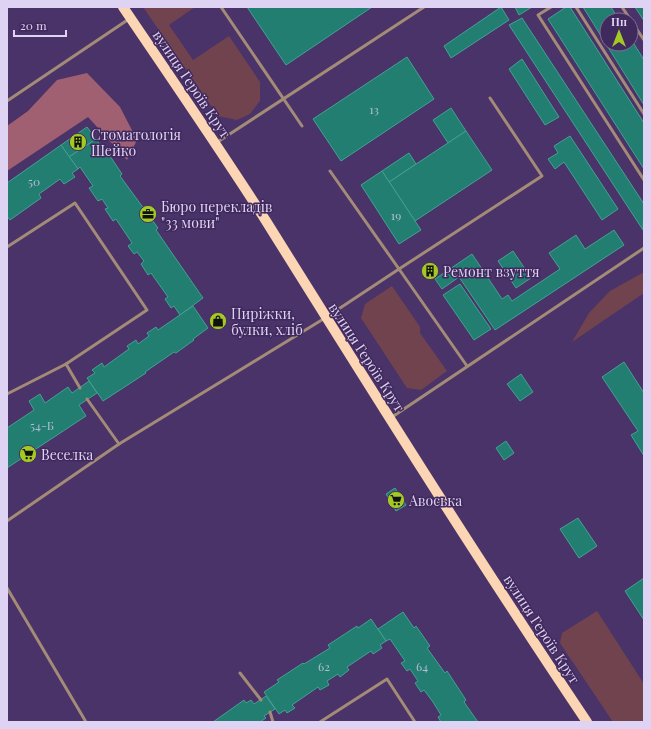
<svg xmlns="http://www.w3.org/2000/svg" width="651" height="729" font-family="'Playfair Display',serif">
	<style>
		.green { fill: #71434f }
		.forest { fill: #a06072 }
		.building { fill: #237e72; stroke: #43a193 }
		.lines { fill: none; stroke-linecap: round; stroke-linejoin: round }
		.lane { stroke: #a38b77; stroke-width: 3 }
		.primary { stroke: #fcd5b4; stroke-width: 10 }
		.labels { text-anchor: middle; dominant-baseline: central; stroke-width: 3; stroke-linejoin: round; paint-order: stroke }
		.number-label { font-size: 12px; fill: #b0bed3 }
		.street-label { font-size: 14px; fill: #dfd3f3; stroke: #40295d }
		.poi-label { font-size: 14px; fill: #dfd3f3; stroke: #40295d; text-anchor: start }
	</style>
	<rect width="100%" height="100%" fill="#4a3368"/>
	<g class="green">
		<path d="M143,7H195L169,25L193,60L229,36L260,82V101L250,114L237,120L218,116Z"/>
		<path d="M644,272V293L572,342L589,313L610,291Z"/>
		<path d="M392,286L420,327V333L447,371L421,390L407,388L361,318L365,304Z"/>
		<path d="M597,611L644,684V722H613L560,643L562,633Z"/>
	</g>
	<path class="forest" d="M87,73L120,107L137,140L127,160L88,117L7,171V126L28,111L57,80Z"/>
	<g class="building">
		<path d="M247,7H372L286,65Z"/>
		<path d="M501,7L509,20L451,58L444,46Z"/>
		<path d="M515,7H532L519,15Z"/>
		<path d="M566,7H570L644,123V169L548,19Z"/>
		<path d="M583,7H611L619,20H607V44H631V39L644,60V105Z"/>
		<path d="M635,7H644V21Z"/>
		<path d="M522,18L644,204L643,230L509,25Z"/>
		<path d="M407,57L434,99L341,161L313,119Z"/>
		<path d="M522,59L559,117L545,125L509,69Z"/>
		<path d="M451,108L466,131L448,143L433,120Z"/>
		<path d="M87,127L96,139L69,157L61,145Z"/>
		<path d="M466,131L492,170L415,221L389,182Z"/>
		<path d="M570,136L618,209L602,220L564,162L555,169L548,159L558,153L554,146Z"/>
		<path d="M96,139L106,154L108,153L122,174L120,176L158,228L156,230L203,298L180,315L174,306L171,308L165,299L168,297L151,273L148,275L141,264L144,261L137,252L134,254L128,246L132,243L116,219L113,221L105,209L108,208L102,199L98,201L89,188L93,186L80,167L78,169L69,157Z"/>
		<path d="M61,145L78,169L72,173L75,177L64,184L60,179L39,194L41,198L10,220L7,216V183Z"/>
		<path d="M409,153L416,164L389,182L382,171Z"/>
		<path d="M382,171L421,230L399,244L361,185Z"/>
		<path d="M614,230L624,245L495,330L459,277L442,289L435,279L472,254L502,299L508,295L512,301L560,269L549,253L576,235L585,249Z"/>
		<path d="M513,251L531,278L516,288L498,261Z"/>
		<path d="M427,264L435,275L432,277L424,267Z"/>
		<path d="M460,284L491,329L474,340L443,295Z"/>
		<path d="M193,306L208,328L193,339L194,340L176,353L174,352L145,372L146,373L103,401L87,378L95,373L92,370L102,363L104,367L129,349L127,346L136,340L138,344L149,336L147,333L156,327L158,330Z"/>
		<path d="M219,315L223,324L218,326L213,319Z"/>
		<path d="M624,362L644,393V456L631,435L638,431L602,377Z"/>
		<path d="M521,374L533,392L520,401L507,384Z"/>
		<path d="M89,381L97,393L79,405L86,416L7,468V428L34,410L29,401L40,394L45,403L68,387L72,393Z"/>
		<path d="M506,441L514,453L504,460L496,448Z"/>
		<path d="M395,488L406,505L396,511L386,494Z"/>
		<path d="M578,518L597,546L579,558L560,529Z"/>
		<path d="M644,578V620L625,591Z"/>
		<path d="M403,612L414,628L416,626L430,646L427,648L445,673L447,671L466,700L464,702L478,722H441L438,717L441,715L433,702L424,690L421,692L415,683L418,681L410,669L407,671L401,663L405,661L390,639L386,641L378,629Z"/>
		<path d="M371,619L386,641L380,645L382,648L373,654L371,651L347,667L349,670L340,677L338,674L327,681L329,685L320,690L318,687L292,705L295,708L287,713L285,710L279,714L264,692L279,682L277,680L303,663L304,664L330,648L328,645L357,626L358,628Z"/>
		<path d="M266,696L275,709L264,716L266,718L260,722H213L244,700L246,703L251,700L254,704Z"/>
	</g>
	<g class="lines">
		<g class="lane">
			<path d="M221,7L302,126"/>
			<path d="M551,7L538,15L644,180"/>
			<path d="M576,7L644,114"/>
			<path d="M622,7L644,40"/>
			<path d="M7,101L129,19"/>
			<path d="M216,143L424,7"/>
			<path d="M330,171L399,269L542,176L490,98"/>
			<path d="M7,247L75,203L147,310L66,364"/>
			<path d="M7,394L66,364L80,388"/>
			<path d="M87,399L119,444"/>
			<path d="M392,417L644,248"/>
			<path d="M7,521L119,444L325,318L399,269L467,366"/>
			<path d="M7,588L86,722"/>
			<path d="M240,673L261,700"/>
			<path d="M270,712L273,722"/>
			<path d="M320,722L387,679L415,722"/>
		</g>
		<path class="primary" d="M123,7C171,78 220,149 266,221C371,389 476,557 587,722"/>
	</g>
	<defs>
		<symbol id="building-disc" viewBox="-11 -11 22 22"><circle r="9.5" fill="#a4c824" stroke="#40295d"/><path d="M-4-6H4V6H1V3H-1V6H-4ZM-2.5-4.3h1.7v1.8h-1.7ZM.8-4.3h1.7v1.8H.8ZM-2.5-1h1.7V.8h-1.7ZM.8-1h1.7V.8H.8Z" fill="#111"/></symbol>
		<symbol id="office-disc" viewBox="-11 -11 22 22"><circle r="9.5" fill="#a4c824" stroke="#40295d"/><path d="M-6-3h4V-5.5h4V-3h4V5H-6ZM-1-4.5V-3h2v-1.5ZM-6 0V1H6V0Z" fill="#111"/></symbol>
		<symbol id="shop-disc" viewBox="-11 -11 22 22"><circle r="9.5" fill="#a4c824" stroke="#40295d"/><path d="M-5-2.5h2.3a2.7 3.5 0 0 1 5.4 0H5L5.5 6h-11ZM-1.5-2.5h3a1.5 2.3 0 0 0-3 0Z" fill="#111"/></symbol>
		<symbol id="supermarket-disc" viewBox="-11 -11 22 22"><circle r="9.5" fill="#a4c824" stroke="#40295d"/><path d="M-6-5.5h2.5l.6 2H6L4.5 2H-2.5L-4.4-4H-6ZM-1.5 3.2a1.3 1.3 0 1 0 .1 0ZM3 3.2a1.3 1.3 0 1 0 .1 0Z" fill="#111"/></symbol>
	</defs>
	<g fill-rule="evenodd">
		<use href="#building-disc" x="68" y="132" width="20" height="20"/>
		<use href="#office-disc" x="138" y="204" width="20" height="20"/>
		<use href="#building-disc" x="420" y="261" width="20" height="20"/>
		<use href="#shop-disc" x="208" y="311" width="20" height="20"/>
		<use href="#supermarket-disc" x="18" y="444" width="20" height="20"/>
		<use href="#supermarket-disc" x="386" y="490" width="20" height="20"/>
	</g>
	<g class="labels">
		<g class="number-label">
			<text x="374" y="109">13</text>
			<text x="34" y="181">50</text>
			<text x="396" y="215">19</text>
			<text x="42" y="425">54-Б</text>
			<text x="324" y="666">62</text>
			<text x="422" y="666">64</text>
		</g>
		<g class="street-label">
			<text transform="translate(192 84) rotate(56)">вулиця Героїв Крут</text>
			<text transform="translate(367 357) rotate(57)">вулиця Героїв Крут</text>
			<text transform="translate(542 629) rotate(57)">вулиця Героїв Крут</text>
		</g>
		<g class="poi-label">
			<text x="91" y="134">Стоматологія<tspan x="91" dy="16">Шейко</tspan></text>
			<text x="161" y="206">Бюро перекладів<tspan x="161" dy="16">"33 мови"</tspan></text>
			<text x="443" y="271">Ремонт взуття</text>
			<text x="231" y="313">Пиріжки,<tspan x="231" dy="16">булки, хліб</tspan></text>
			<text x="41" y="454">Веселка</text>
			<text x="409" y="500">Авоська</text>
		</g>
	</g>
	<rect width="651" height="729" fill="none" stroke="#dfd3f3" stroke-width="16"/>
	<g transform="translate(619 32)"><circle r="19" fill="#40295d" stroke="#806d99"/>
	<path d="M0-3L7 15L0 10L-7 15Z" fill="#a4c824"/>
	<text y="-6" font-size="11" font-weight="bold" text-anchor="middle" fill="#dfd3f3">Пн</text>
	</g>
	<path d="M14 30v6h52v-6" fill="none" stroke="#dfd3f3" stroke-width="2"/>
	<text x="20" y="30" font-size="12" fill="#dfd3f3" stroke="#40295d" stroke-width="3" paint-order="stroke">20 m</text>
</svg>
